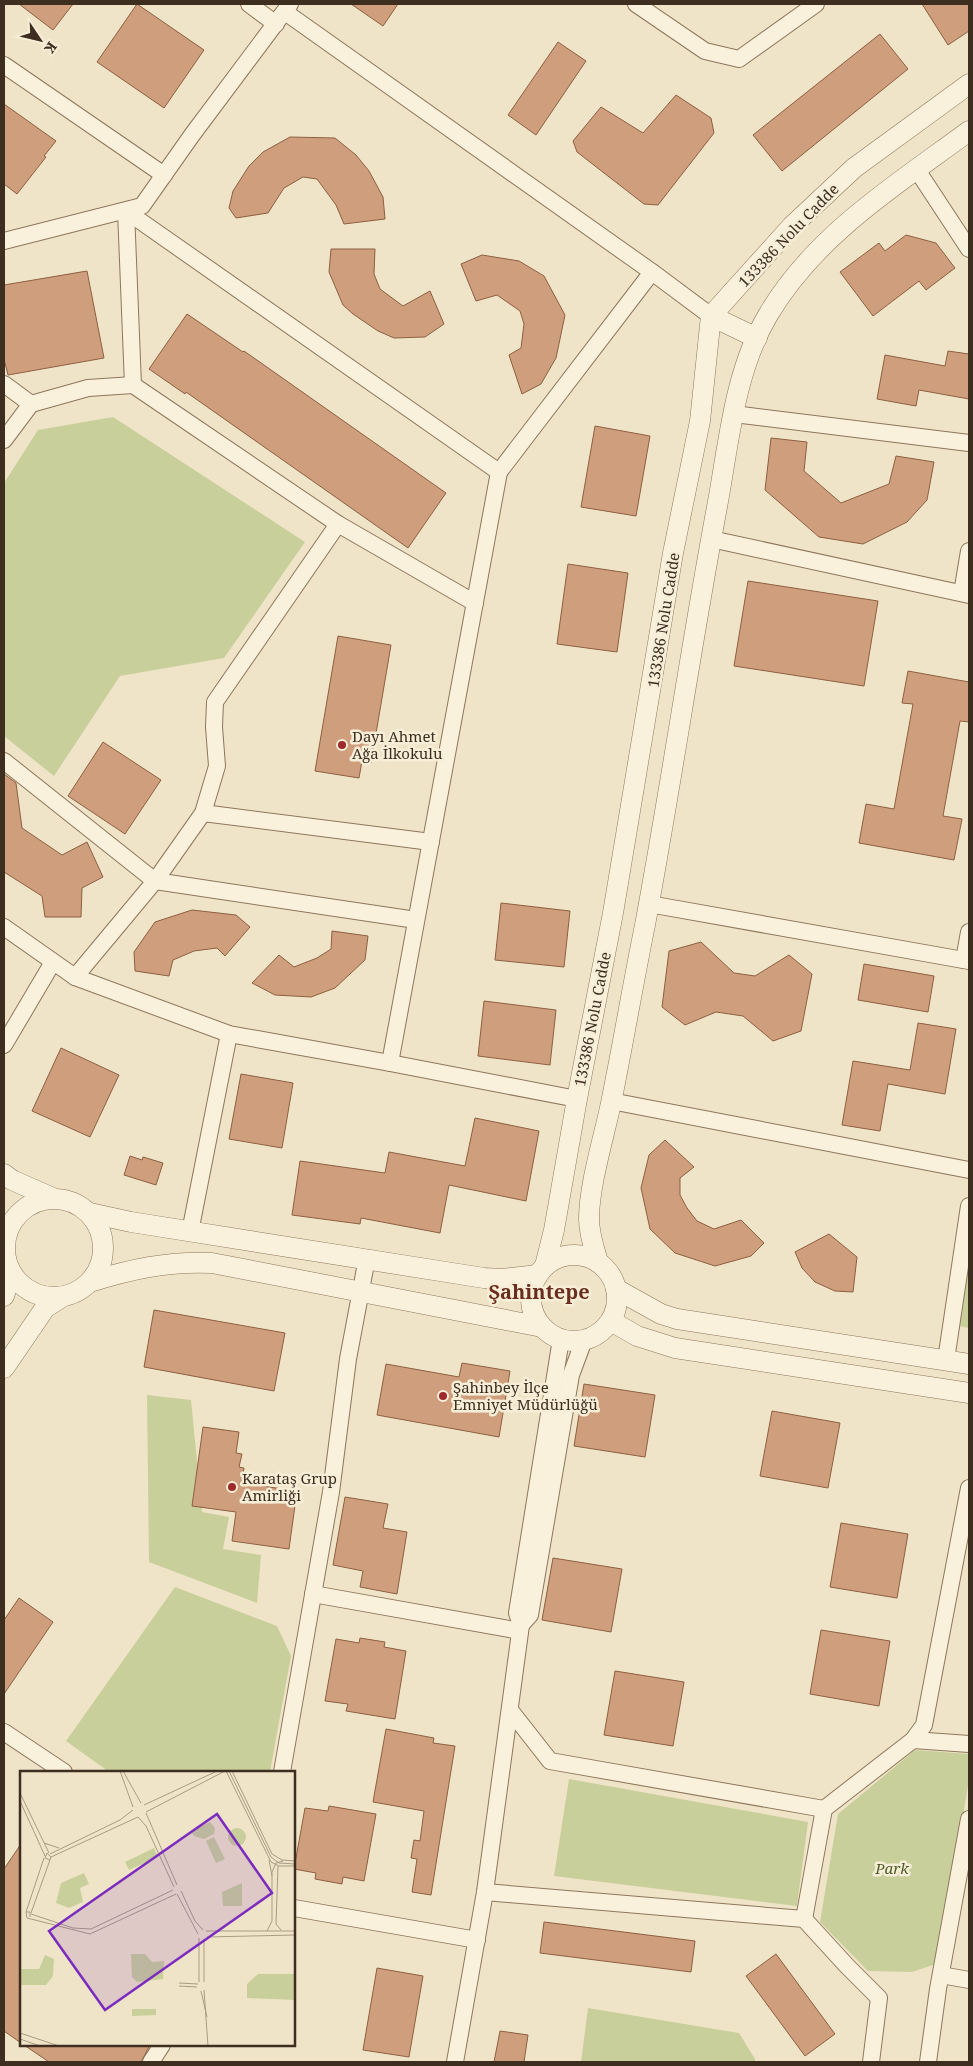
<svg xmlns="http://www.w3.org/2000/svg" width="973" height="2066" font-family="'Noto Serif',serif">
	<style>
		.green { fill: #c9cf9b }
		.building { fill: #cf9f7d; stroke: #8d5f41 }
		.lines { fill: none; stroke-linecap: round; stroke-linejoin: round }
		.minor-casing { stroke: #8d765c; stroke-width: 18 }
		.tertiary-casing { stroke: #8d765c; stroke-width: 21 }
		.minor { stroke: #faf1dc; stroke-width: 16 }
		.tertiary { stroke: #faf1dc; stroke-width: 20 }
		.poi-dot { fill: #9e2a2b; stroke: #f7eed8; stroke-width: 2 }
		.labels { text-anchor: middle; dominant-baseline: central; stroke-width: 5; stroke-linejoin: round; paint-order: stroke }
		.street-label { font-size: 15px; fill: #3d2e20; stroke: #f7eed8 }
		.poi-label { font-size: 15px; fill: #3d2e20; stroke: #f7eed8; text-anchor: start }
		.park-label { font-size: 15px; font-style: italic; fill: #4d5a26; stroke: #f7eed8 }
		.district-label { font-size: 20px; font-weight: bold; fill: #6b2e1e; stroke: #f7eed8 }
		.inset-road { fill: none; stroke: #a89b85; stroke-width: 1 }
		.view { fill: #7b2cbf; fill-opacity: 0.15; stroke: #7b2cbf; stroke-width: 2.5 }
		.inset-edge { fill: none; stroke: #3d2e20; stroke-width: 2.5 }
	</style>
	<rect width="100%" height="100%" fill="#f0e4c8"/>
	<g class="green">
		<path d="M113,417L305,542L224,658L120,676L54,776L4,736V483L38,430Z"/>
		<path d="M969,1263V1328L958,1326Z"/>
		<path d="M147,1395L191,1400L202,1512L229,1517L223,1549L261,1555L257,1603L149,1562Z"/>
		<path d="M175,1587L277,1626L291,1656L270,1772H109L66,1741Z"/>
		<path d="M915,1750L969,1754V1779L939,1963L912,1972L868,1971L820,1922L838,1814Z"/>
		<path d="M569,1779L808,1822L797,1906L554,1876Z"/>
		<path d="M588,2008L739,2033L755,2059V2062H581Z"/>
	</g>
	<g class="building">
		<path d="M19,4H73L53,30Z"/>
		<path d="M137,4L204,50L164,108L97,62Z"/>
		<path d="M351,4H398L383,26Z"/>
		<path d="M922,4H969V31L948,45Z"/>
		<path d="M880,34L908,69L782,171L753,135Z"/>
		<path d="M558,42L586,61L536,135L508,115Z"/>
		<path d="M676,95L711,118L714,133L658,205L644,204L577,152L573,141L601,107L643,133Z"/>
		<path d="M4,104L56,141L44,156L46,157L17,194L4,184Z"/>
		<path d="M290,137L335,138L356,155L369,171L383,197L385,219L344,224L336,205L317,179L303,177L284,188L268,213L236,218L229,208L233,191L249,166L263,152Z"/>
		<path d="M906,235L936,243L955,268L926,290L919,281L873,316L840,272L879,243L885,251Z"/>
		<path d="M331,249H375L374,274L380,289L403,306L430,291L444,324L425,337L394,338L378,331L353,314L343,305L329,272Z"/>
		<path d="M482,255L519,261L544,276L565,315L556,358L541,384L522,394L509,355L521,348L524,324L520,311L497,295L476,301L461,264Z"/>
		<path d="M87,271L104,358L8,375L4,359V285Z"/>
		<path d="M187,314L243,352L244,351L446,493L408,548L186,392L185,394L149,369Z"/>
		<path d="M948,351L969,354V399L919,390L916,406L877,399L885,355L945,366Z"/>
		<path d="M595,426L650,436L636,516L581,507Z"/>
		<path d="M771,438L807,442L804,471L841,503L889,484L896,456L934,462L927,500L907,522L863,544L819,537L765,490Z"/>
		<path d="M568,564L628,573L617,652L557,644Z"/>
		<path d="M748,581L878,601L864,686L734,666Z"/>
		<path d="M338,636L391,645L371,763L362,761L359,778L315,771Z"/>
		<path d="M908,671L969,682V722L960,721L943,816L962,819L954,860L859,843L866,804L894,809L913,704L902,703Z"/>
		<path d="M103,742L161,780L125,834L68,796Z"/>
		<path d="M4,774L16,783L22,828L62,855L87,842L103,877L82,888L81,917H45L42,896L4,872Z"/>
		<path d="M501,903L570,911L564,967L495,960Z"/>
		<path d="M192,910L236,915L250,927L225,956L217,948L194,951L173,960L169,976L135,971L134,952L155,922Z"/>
		<path d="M332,931L368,936L365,960L335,988L311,997L275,995L252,983L279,955L294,967L317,958L331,949Z"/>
		<path d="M701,942L734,973L755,976L789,955L812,974L801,1031L773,1041L743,1016L716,1012L685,1025L662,1007L669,951Z"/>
		<path d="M864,964L934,976L928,1012L858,1000Z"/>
		<path d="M484,1001L556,1010L550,1065L478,1056Z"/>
		<path d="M918,1023L956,1029L945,1094L888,1084L880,1131L842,1125L853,1061L910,1070Z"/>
		<path d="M61,1048L119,1075L90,1137L32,1111Z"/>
		<path d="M241,1074L293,1083L282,1148L229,1139Z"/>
		<path d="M475,1118L539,1131L526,1201L449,1185L440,1233L361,1218L360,1224L292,1215L300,1161L385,1173L389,1152L465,1166Z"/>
		<path d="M665,1140L694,1167L680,1178V1195L687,1208L697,1221L714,1229L741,1220L764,1243L751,1256L715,1266L675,1253L650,1229L641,1188L649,1155Z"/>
		<path d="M130,1156L142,1160L143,1157L163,1163L156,1185L124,1175Z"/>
		<path d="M829,1234L857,1257L853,1292L835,1291L815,1282L802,1268L795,1252Z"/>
		<path d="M154,1310L285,1333L274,1391L144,1367Z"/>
		<path d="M462,1363L510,1371L499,1437L377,1415L386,1364L459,1377Z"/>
		<path d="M584,1384L655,1395L645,1457L574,1446Z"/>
		<path d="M772,1411L840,1423L828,1488L760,1476Z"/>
		<path d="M203,1427L239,1432L236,1453L242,1454L239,1467L244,1468L241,1483L297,1491L289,1549L232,1541L236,1512L192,1506Z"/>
		<path d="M345,1497L388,1504L383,1528L407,1532L397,1594L360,1587L363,1571L333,1565Z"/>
		<path d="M841,1523L908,1534L897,1598L830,1587Z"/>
		<path d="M553,1558L622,1569L611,1632L542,1620Z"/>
		<path d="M19,1598L53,1622L4,1694V1620Z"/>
		<path d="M821,1630L890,1641L879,1706L810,1694Z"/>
		<path d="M360,1638L385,1642L384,1647L406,1651L395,1719L346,1711L348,1704L325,1701L336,1639L359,1643Z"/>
		<path d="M615,1671L684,1682L673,1746L604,1735Z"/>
		<path d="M386,1729L434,1738L433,1743L455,1746L431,1895L412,1892L417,1859L411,1858L414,1840L420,1841L424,1811L373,1802Z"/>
		<path d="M329,1806L376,1814L364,1881L343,1877L342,1884L315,1879L316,1873L294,1869L305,1808L328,1811Z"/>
		<path d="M21,1844V2043L4,2031V1869Z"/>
		<path d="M544,1922L695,1941L691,1972L540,1953Z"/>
		<path d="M776,1954L835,2034L805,2056L746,1976Z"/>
		<path d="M377,1968L423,1976L409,2057L363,2050Z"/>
		<path d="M500,2031L528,2035L524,2062H494Z"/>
		<path d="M24,2045H150L141,2062H49Z"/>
	</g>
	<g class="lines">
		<defs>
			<g id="minor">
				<path d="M249,4L276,24"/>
				<path d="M636,4L705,51L739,59L816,4"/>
				<path d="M285,12L652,272L711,316"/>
				<path d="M4,65L164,175"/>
				<path d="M917,170L969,249"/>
				<path d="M126,211L499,472L652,272"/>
				<path d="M126,211L133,385"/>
				<path d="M4,241L142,206L192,135L290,4"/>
				<path d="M4,384L31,404"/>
				<path d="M734,414L969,443"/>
				<path d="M4,440L31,404L88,388L133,385L338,524L475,603"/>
				<path d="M499,472L390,1063L577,1099"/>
				<path d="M711,539L969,595"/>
				<path d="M962,593L969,551"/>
				<path d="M4,761L155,881L416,920"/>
				<path d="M203,813L431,842"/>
				<path d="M649,904L969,961"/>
				<path d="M4,927L75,977L229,1034L390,1063"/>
				<path d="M964,960L969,932"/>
				<path d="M75,977L155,881L203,813L217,766L214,727L215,702L338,524"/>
				<path d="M4,1045L53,962"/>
				<path d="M611,1101L969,1170"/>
				<path d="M190,1232L229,1034"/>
				<path d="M946,1360L969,1206"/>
				<path d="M313,1594L520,1631"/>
				<path d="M521,1625L530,1615L571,1375L584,1340"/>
				<path d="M510,1710L550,1761L824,1809"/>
				<path d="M4,1732L64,1772"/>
				<path d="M913,1740L969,1744"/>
				<path d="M282,1772L331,1492L348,1359L367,1258"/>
				<path d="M485,1892L804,1919L847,1966L879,1998L871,2062"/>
				<path d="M294,1908L477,1940"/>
				<path d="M804,1919L824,1809L913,1740L924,1725L969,1488"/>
				<path d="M941,1975L969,1980"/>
				<path d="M151,2062L162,2045"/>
				<path d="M455,2062L485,1892L521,1625L517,1613L561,1339"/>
				<path d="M928,2062L938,1989L969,1819"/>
			</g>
			<g id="tertiary">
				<path d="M711,316L757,338"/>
				<path d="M4,1174L12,1180L53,1198"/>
				<circle cx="54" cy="1248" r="49"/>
				<path d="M90,1213L131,1222L484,1278L502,1279L538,1275"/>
				<circle cx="574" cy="1298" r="43"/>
				<path d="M598,1262C594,1248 589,1234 589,1219C589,1185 604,1137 611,1103C623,1044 633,984 645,925C671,786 691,646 717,507C729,443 734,372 768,315C815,235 896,185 969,131"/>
				<path d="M545,1266L554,1230L577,1099L613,913L673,553L700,421L711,316L792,226L854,168L969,84"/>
				<path d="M90,1282C131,1269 169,1261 212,1263L542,1327"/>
				<path d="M616,1289L661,1314L677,1319L969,1364"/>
				<path d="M4,1296L11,1274"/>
				<path d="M611,1321L637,1336L675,1348L969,1393"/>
				<path d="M4,1368L45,1308L62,1297"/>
			</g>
		</defs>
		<use href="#minor" class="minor-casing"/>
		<use href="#tertiary" class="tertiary-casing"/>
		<use href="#minor" class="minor"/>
		<use href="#tertiary" class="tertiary"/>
	</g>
	<g class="poi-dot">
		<circle cx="342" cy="745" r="5"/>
		<circle cx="443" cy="1396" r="5"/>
		<circle cx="232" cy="1487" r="5"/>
	</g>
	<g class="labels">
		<g class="street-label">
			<text transform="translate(788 235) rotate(-46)">133386 Nolu Cadde</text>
			<text transform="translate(663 620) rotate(-81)">133386 Nolu Cadde</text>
			<text transform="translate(592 1019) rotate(-79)">133386 Nolu Cadde</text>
		</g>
		<g class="poi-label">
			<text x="352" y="736">Dayı Ahmet<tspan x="352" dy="17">Ağa İlkokulu</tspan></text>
			<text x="453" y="1387">Şahinbey İlçe<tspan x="453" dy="17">Emniyet Müdürlüğü</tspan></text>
			<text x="242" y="1478">Karataş Grup<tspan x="242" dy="17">Amirliği</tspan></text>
		</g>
		<g class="park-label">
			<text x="892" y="1868">Park</text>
		</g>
		<g class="district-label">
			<text x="539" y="1291">Şahintepe</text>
		</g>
	</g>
	<g transform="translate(20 1771)">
		<rect width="275" height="275" fill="#f0e4c8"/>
		<path d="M190,51L195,57L194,63L184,68L174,65L171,60ZM208 66a9 9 0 1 1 18 0a9 9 0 1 1-18 0ZM194,66L205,88L196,92L186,70ZM134,77L138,86L109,99L105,91ZM64,102L69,113L60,117L63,131L49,137L36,132L41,112ZM222,112V135H203L202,121ZM111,183H125L132,191L144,190L143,208L117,211L112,206ZM25,184L34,188L33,205L26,214H0V198H19ZM238,203H275V229L227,227V213ZM112,238H136V244L112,245Z" fill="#c9cf9b"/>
		<path class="inset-road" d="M100,0L113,36M103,0L121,32M206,0L251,91L259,95H275M209,0L251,86L259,92L275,93M212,0L252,83L262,89L275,90M0,22L29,82M0,30L25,85M124,34L195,1M126,41L205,0M126,42L157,114M118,46L126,55L154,116M24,72L39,77M30,83L100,49L113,39M31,86L118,46M249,89L252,105M258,95L256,153L261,159M161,120L175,150L183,159M157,123L178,163M6,141L24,87M11,142L31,86L27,82L25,87L30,89M11,143L53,157L71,158L153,119M10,146V141H6L7,147L70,163L156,123M186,160H275M247,160L252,150V101L256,92L263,90M187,166L275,164M179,167V211M184,168V211M159,212L178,213M159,215L177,216M184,219L188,275M181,220L187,246M0,262L39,275M0,268L20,275"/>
		<path class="view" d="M197,43L252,122L85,239L29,160Z"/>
		<rect width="275" height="275" class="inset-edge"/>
	</g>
	<rect width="973" height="2066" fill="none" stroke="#3d2e20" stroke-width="10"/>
	<g transform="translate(40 40) rotate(125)" stroke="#f7eed8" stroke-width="4" paint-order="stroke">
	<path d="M0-4L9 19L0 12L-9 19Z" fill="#3d2e20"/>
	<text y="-8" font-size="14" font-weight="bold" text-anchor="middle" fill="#3d2e20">K</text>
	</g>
</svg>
